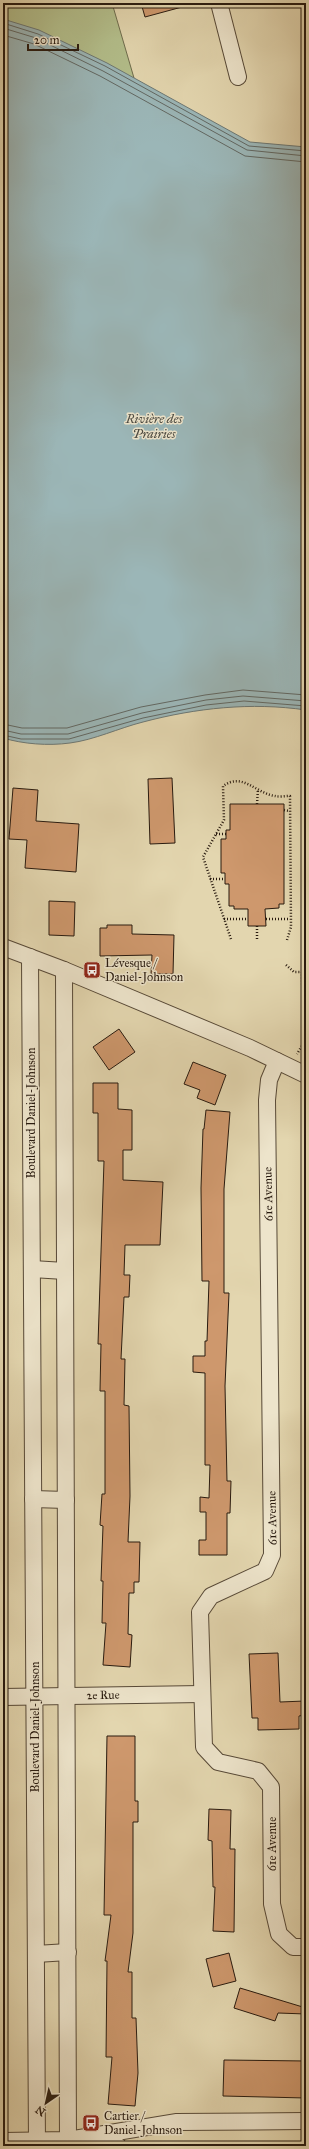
<svg xmlns="http://www.w3.org/2000/svg" width="309" height="2149" font-family="'IM FELL Great Primer',serif">
	<style>
		.green { fill: #b3be8b; stroke: #6e6c4d }
		.water { fill: #9bb6b7; stroke: #6d7874 }
		.lines { fill: none; stroke-linecap: round; stroke-linejoin: round }
		.shore { stroke: #626863; stroke-width: 1 }
		.building { fill: #ce986d; stroke: #281a0f }
		.minor-casing { stroke: #574937; stroke-width: 18 }
		.path { stroke: #281a0f; stroke-width: 2.5; stroke-dasharray: 1 2; stroke-linecap: butt }
		.minor { stroke: #ede4cb; stroke-width: 16 }
		.labels { text-anchor: middle; dominant-baseline: central; stroke-width: 3; stroke-linejoin: round; paint-order: stroke }
		.poi-label { font-size: 12px; fill: #281a0f; stroke: #ede4cb; text-anchor: start }
		.street-label { font-size: 12px; fill: #281a0f; stroke: #ede4cb }
		.water-label { font-size: 13px; font-style: italic; fill: #4a4941; stroke: #ede4cb }
	</style>
	<rect width="100%" height="100%" fill="#e3d6af"/>
	<filter id="stains"><feTurbulence type="fractalNoise" baseFrequency=".005" numOctaves="4"/><feColorMatrix values="0 0 0 0 .2 0 0 0 0 .09 0 0 0 0 .02 0 0 0 .5 -.17"/></filter>
	<radialGradient id="worn" r=".72"><stop offset=".6" stop-color="#630" stop-opacity="0"/><stop offset="1" stop-color="#630" stop-opacity=".3"/></radialGradient>
	<path class="green" d="M3,3H112L134,78L3,41Z"/>
	<path class="water" d="M3,19L39,30L107,63L250,142L306,147V710C251,702 196,708 143,722C119,728 94,740 70,743C48,746 23,744 3,738Z"/>
	<g class="lines">
		<g class="shore">
			<path d="M3,23L38,34L105,66L249,146L306,151"/>
			<path d="M3,28L36,38L103,71L247,150L306,156"/>
			<path d="M3,35L34,44L100,76L245,156L306,162"/>
			<path d="M3,724L22,728H67L141,707L205,695L243,690L306,695"/>
			<path d="M3,730L21,734H68L142,713L206,700L243,696L306,701"/>
			<path d="M3,735L21,739H69L143,718L206,705L244,701L306,706"/>
		</g>
	</g>
	<g class="building">
		<path d="M141,3H181L182,7L145,17Z"/>
		<path d="M172,778L175,843L150,844L148,779Z"/>
		<path d="M13,788L38,790L36,821L79,824L76,872L25,868L27,840L9,839Z"/>
		<path d="M230,804H284V904H279V908L265,909L266,926H248V909H234V906H229V884H225V873H221V839H226V830H230Z"/>
		<path d="M49,901L75,902L74,936L49,935Z"/>
		<path d="M107,925H132V934L174,935L173,974H151L152,955L100,956V928H107Z"/>
		<path d="M119,1029L135,1052L109,1070L93,1047Z"/>
		<path d="M193,1062L226,1075L215,1105L197,1098L200,1090L184,1084Z"/>
		<path d="M93,1083H118V1109L132,1110V1150H123V1180L163,1182L160,1245H125L124,1275H130L129,1297H124L121,1359H125L124,1405L129,1406L130,1496L128,1542H140L139,1582H134V1593H129L128,1634L132,1635L130,1667L103,1665L106,1623H102L103,1581H101L103,1526L100,1525L102,1494H105V1391H100L101,1344H98L104,1161H98V1113H93Z"/>
		<path d="M206,1110L230,1112L224,1189V1293H229L225,1386L227,1481H231L230,1513H227V1555H199V1540H206V1512H200V1497L209,1498L210,1465H205V1373L193,1372V1356H205V1341H207L209,1281H202L201,1188L203,1129H204Z"/>
		<path d="M278,1653L280,1702L305,1701V1715L299,1716V1729L258,1730V1718H252L249,1654Z"/>
		<path d="M107,1736H135V1801H138V1822H133V1933L128,1972H132V2018H136L138,2073L135,2106L108,2104L112,2057H106L107,1961H105L111,1915H104Z"/>
		<path d="M209,1809L231,1810L230,1849H235L234,1932L213,1931L215,1887H213L212,1841L208,1840Z"/>
		<path d="M229,1953L236,1981L213,1987L206,1959Z"/>
		<path d="M240,1988L306,2008V2014L278,2013L275,2021L234,2008Z"/>
		<path d="M224,2060L306,2061V2098L223,2096Z"/>
	</g>
	<g class="lines">
		<defs>
			<g id="minor">
				<path d="M219,3L238,77"/>
				<path d="M3,947L64,970L250,1048L306,1075"/>
				<path d="M30,957L37,2146"/>
				<path d="M64,970L68,2146"/>
				<path d="M277,1061L269,1080L267,1100L272,1555L265,1571L211,1596L200,1612L204,1747L218,1762L258,1771L271,1787L272,1904L279,1934L293,1947H306"/>
				<path d="M32,1269L65,1271"/>
				<path d="M33,1499L66,1500"/>
				<path d="M3,1697L202,1694"/>
				<path d="M36,1954L68,1952"/>
				<path d="M3,2141L68,2140L177,2122L306,2121"/>
				<path d="M86,2142L118,2146"/>
			</g>
		</defs>
		<use href="#minor" class="minor-casing"/>
		<g class="path">
			<path d="M257,804L258,789"/>
			<path d="M284,810L290,811"/>
			<path d="M216,834H226"/>
			<path d="M210,879H225"/>
			<path d="M224,919H248"/>
			<path d="M266,919H290"/>
			<path d="M231,939L203,857L224,820L223,786C243,772 255,793 275,796C279,797 285,796 290,796L291,927L287,940"/>
			<path d="M257,939V926"/>
			<path d="M286,965L294,972H302L303,1044L297,1054"/>
		</g>
		<use href="#minor" class="minor"/>
	</g>
	<defs>
		<symbol id="bus-square" viewBox="-11 -11 22 22"><rect x="-9" y="-9" width="18" height="18" rx="4" fill="#8f2418" stroke="#ede4cb"/><path d="M-5-6H5V4H4V6H2V4H-2V6H-4V4H-5ZM-3.5-4V0h7V-4ZM-3.5 1.2v1.5H-2V1.2ZM2 1.2v1.5H3.5V1.2Z" fill="#fff"/></symbol>
	</defs>
	<g fill-rule="evenodd">
		<use href="#bus-square" x="82" y="960" width="20" height="20"/>
		<use href="#bus-square" x="81" y="2113" width="20" height="20"/>
	</g>
	<g class="labels">
		<g class="poi-label">
			<text x="105" y="963">Lévesque /<tspan x="105" dy="14">Daniel-Johnson</tspan></text>
			<text x="104" y="2116">Cartier /<tspan x="104" dy="14">Daniel-Johnson</tspan></text>
		</g>
		<g class="street-label">
			<text transform="translate(31 1113) rotate(-90)">Boulevard Daniel-Johnson</text>
			<text transform="translate(268 1194) rotate(-91)">61e Avenue</text>
			<text transform="translate(272 1518) rotate(-91)">61e Avenue</text>
			<text transform="translate(103 1695) rotate(-1)">2e Rue</text>
			<text transform="translate(35 1727) rotate(-90)">Boulevard Daniel-Johnson</text>
			<text transform="translate(272 1844) rotate(-90)">61e Avenue</text>
		</g>
		<g class="water-label">
			<text x="154" y="419">Rivière des<tspan x="154" dy="15">Prairies</tspan></text>
		</g>
	</g>
	<rect width="309" height="2149" fill="none" stroke="#e3d6af" stroke-width="16"/>
	<rect x="4" y="4" width="301" height="2141" fill="none" stroke="#281a0f" stroke-width="2"/>
	<rect x="8" y="8" width="293" height="2133" fill="none" stroke="#281a0f"/>
	<g transform="translate(46 2103) rotate(214)" stroke="#ede4cb" stroke-width="3" paint-order="stroke">
	<path d="M0-3L7 15L0 10L-7 15Z" fill="#281a0f"/>
	<text y="-6" font-size="11" font-weight="bold" text-anchor="middle" fill="#281a0f">N</text>
	</g>
	<path d="M28 44v6h50v-6" fill="none" stroke="#281a0f" stroke-width="2"/>
	<text x="34" y="44" font-size="12" fill="#281a0f" stroke="#ede4cb" stroke-width="3" paint-order="stroke">20 m</text>
	<rect width="100%" height="100%" filter="url(#stains)"/>
	<rect width="100%" height="100%" fill="url(#worn)"/>
</svg>
